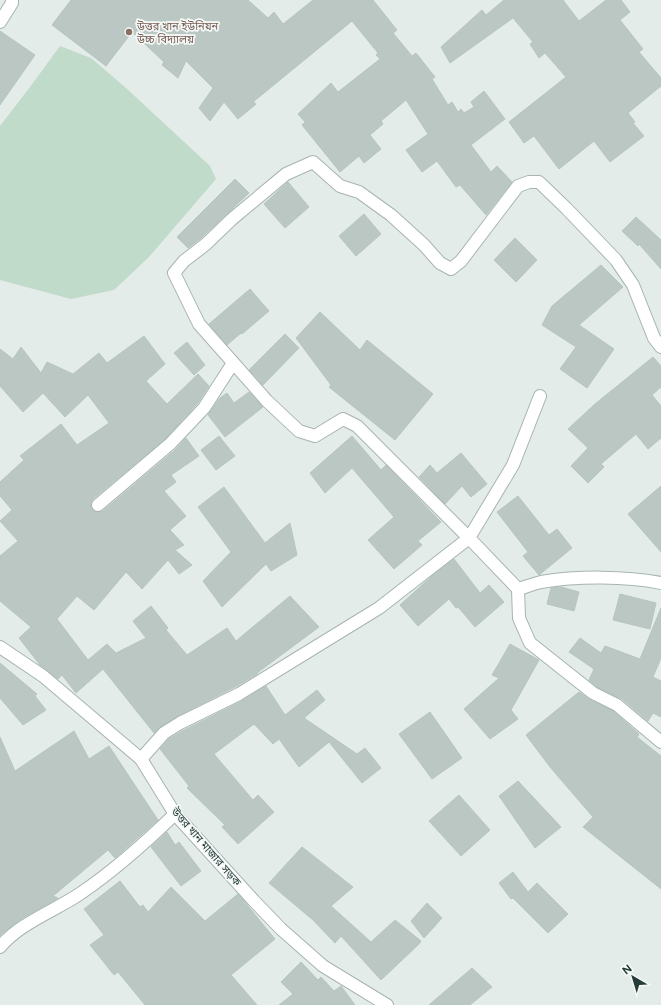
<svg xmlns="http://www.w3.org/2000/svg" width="661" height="1005" font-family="Figtree,'Noto Sans Bengali',sans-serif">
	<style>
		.green { fill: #c0dbca }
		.building { fill: #bac7c3; stroke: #b7c5c1 }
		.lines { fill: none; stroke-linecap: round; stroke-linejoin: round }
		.minor-casing { stroke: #a7b4b1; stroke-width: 14 }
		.minor { stroke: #fff; stroke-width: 12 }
		.education-dot { fill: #8d6e63; stroke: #f4f9f7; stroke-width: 1.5 }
		.labels { text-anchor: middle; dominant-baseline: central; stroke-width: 3.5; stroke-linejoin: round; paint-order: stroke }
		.education-label { font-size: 11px; fill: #785e54; stroke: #f4f9f7; text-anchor: start }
		.street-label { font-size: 11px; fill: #253c39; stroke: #f4f9f7 }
	</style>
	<rect width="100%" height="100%" fill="#e4ecea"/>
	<path class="green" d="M60,46L91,58L126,88L210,166L216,179L149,257L114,290L71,299L0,280V126L30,87Z"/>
	<g class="building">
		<path d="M71,0H248L268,18L274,12L283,24L313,0H373L397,30L393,33L412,56L416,53L435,77L432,79L448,105L452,102L458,112L461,109L464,113L474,107L471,102L484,91L505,119L471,145L491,172L497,166L512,182L486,215L460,185L456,187L437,161L422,172L406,150L428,134L406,100L381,121L383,124L370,135L381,149L364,163L359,156L340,172L302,125L305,122L298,114L331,83L338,92L380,59L376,55L378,53L352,21L253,102L256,104L238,119L224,102L210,121L199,108L213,88L186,61L178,78L162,65L164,62L132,32L106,66L52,25Z"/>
		<path d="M504,0H563L579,21L606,0H621L630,12L620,20L643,49L639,52L661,78V86L628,113L635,122L633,123L644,136L610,162L594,141L559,169L534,136L524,143L509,122L566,77L545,53L539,58L530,44L533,42L513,18L450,63L441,47L482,10L486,15Z"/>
		<path d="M0,31L35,55L0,105Z"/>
		<path d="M235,179L249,193L201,238L188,248L177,237Z"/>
		<path d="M288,182L309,207L285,228L264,204Z"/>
		<path d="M364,214L381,234L356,256L339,236Z"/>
		<path d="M636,217L661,240V269L639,244L638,246L622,231Z"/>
		<path d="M515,238L537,260L516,282L494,260Z"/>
		<path d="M601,265L623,287L579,325L614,349L587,388L560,369L576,347L542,325L552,306Z"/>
		<path d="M250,289L269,311L242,334L241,333L227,345L209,324Z"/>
		<path d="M320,312L360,350L367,340L433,394L395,440L329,387L331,385L296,338Z"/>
		<path d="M285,334L299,348L263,385L249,370Z"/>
		<path d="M144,336L165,364L146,381L167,404L198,374L209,386L198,403L165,439L93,499L91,503V507L96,512L103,511L175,450L186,438L199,456L171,475L176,482L164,491L186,516L170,530L184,545L175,550L192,565L179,574L168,560L142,589L126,572L94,610L77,596L57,619L88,660L107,644L116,653L146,638L133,621L151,606L168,628L166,630L187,655L227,628L236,641L290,596L319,627L257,673V674L235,687L176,717L160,727L154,733L103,669L76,693L62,675L58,679L40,665L19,638L31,627L0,601V556L18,541L0,521L12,510L0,496V482L24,460L20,456L61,424L77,445L109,423L88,395L65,417L43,393L23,412L0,386V349L13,359L21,347L41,373L47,362L73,374L99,353L107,363Z"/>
		<path d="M187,342L205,365L194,375L174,353Z"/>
		<path d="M653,357L661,366V387L652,395L661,406V438L648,449L636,434L601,464L604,467L588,483L571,466L588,448L568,429L595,404Z"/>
		<path d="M249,392L263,407L225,437L208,415L220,398L227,393L234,403Z"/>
		<path d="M219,436L235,456L216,470L201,450Z"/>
		<path d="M352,436L381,470L386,465L441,522L418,541L422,545L394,569L368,540L394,517L352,468L325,493L310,473Z"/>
		<path d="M461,453L487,484L471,497L462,486L445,504L419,477L430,465L437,473Z"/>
		<path d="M661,486V552L628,514Z"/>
		<path d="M224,487L265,543L290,523L297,555L271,571L266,564L222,607L203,581L231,552L198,507Z"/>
		<path d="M518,496L549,535L557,529L572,548L539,575L523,556L528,552L497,512Z"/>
		<path d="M454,559L480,593L489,585L504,602L475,627L458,607L456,608L449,599L418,626L400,605L432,576Z"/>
		<path d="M561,587L579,592L574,611L547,604L551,588Z"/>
		<path d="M620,594L656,603L650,629L613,620Z"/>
		<path d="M661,608V658L653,677L661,681V717L653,713L648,721L622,699L597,687L589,680L594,669L569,652L580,638L601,653L605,646L640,659Z"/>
		<path d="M510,644L539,660L511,710L518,719L490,739L464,709L499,678L492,675Z"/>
		<path d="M0,663L37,694L35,696L46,710L23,725L0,698Z"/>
		<path d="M266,686L285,715L317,690L325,700L304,718L357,754L365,748L381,768L362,783L329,742L299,767L279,739L273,744L254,724L214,754L253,800L258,795L274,812L238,844L222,827L225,825L187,788L189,786L160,749L169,739L184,730L242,701Z"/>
		<path d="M579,692L590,700L613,711L639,734L637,737L661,756V889L583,827L593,817L550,767L526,735Z"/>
		<path d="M430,712L462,758L432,779L399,734Z"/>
		<path d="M74,731L89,759L109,746L158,820L115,858L108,850L53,896L58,898L24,917L0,936V737L15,771Z"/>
		<path d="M518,781L561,827L535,848L499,796Z"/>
		<path d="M459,795L490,830L461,856L429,821Z"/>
		<path d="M167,832L175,845L179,842L201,871L181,886L151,847Z"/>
		<path d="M302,847L353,887L331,906L371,942L395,920L421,941L419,944L381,980L341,936L335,943L313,920L269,883Z"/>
		<path d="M513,872L528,892L537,883L568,914L548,933L513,898L511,899L499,883Z"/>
		<path d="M120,881L140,907L143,905L148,912L171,887L205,921L238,894L275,939L231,975L257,1005H145L118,972L114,975L90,945L104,935L84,909Z"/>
		<path d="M427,903L442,918L424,938L411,921Z"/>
		<path d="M301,962L318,980L321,977L334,991L341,986L355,1005H279L293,994L281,982Z"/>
		<path d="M472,968L492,987L470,1005H429Z"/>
	</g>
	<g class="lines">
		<defs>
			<g id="minor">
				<path d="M0,22L12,3V0"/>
				<path d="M540,396L513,465L469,538L518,589C525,587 533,584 541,582C577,576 626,576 661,583"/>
				<path d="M98,505L170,444L204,408L233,363"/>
				<path d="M518,589L519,618L530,643L593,693L617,705L661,742"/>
				<path d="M0,647L43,676L141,759L175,814L254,901L281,929L323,966L387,1005"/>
				<path d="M141,759L164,733L180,723L239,694L379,608L469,538L357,426L343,419L315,436L299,431L267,401L199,324L174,273L184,261L206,244L232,219L286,174L313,162L340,186L359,192L391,215L424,245L440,263L451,269L461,261L518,186L529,182H539L566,208L616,260L633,285L654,338L661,347"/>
				<path d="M0,947C21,922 55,911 81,893C115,870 145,843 175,814"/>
			</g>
		</defs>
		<use href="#minor" class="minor-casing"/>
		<use href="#minor" class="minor"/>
	</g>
	<circle class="education-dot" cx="129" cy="32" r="4"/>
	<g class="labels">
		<g class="education-label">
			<text x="137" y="26">উত্তর খান ইউনিয়ন<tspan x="137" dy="13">উচ্চ বিদ্যালয়</tspan></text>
		</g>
		<g class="street-label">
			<text transform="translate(206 847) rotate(49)">উত্তর খান মাজার সড়ক</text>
		</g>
	</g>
	<g transform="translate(633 977) rotate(322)" stroke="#f4f9f7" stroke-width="3" paint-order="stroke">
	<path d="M0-3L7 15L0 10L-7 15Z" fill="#253c39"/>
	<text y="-6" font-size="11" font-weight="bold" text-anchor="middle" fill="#253c39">N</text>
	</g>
</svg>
